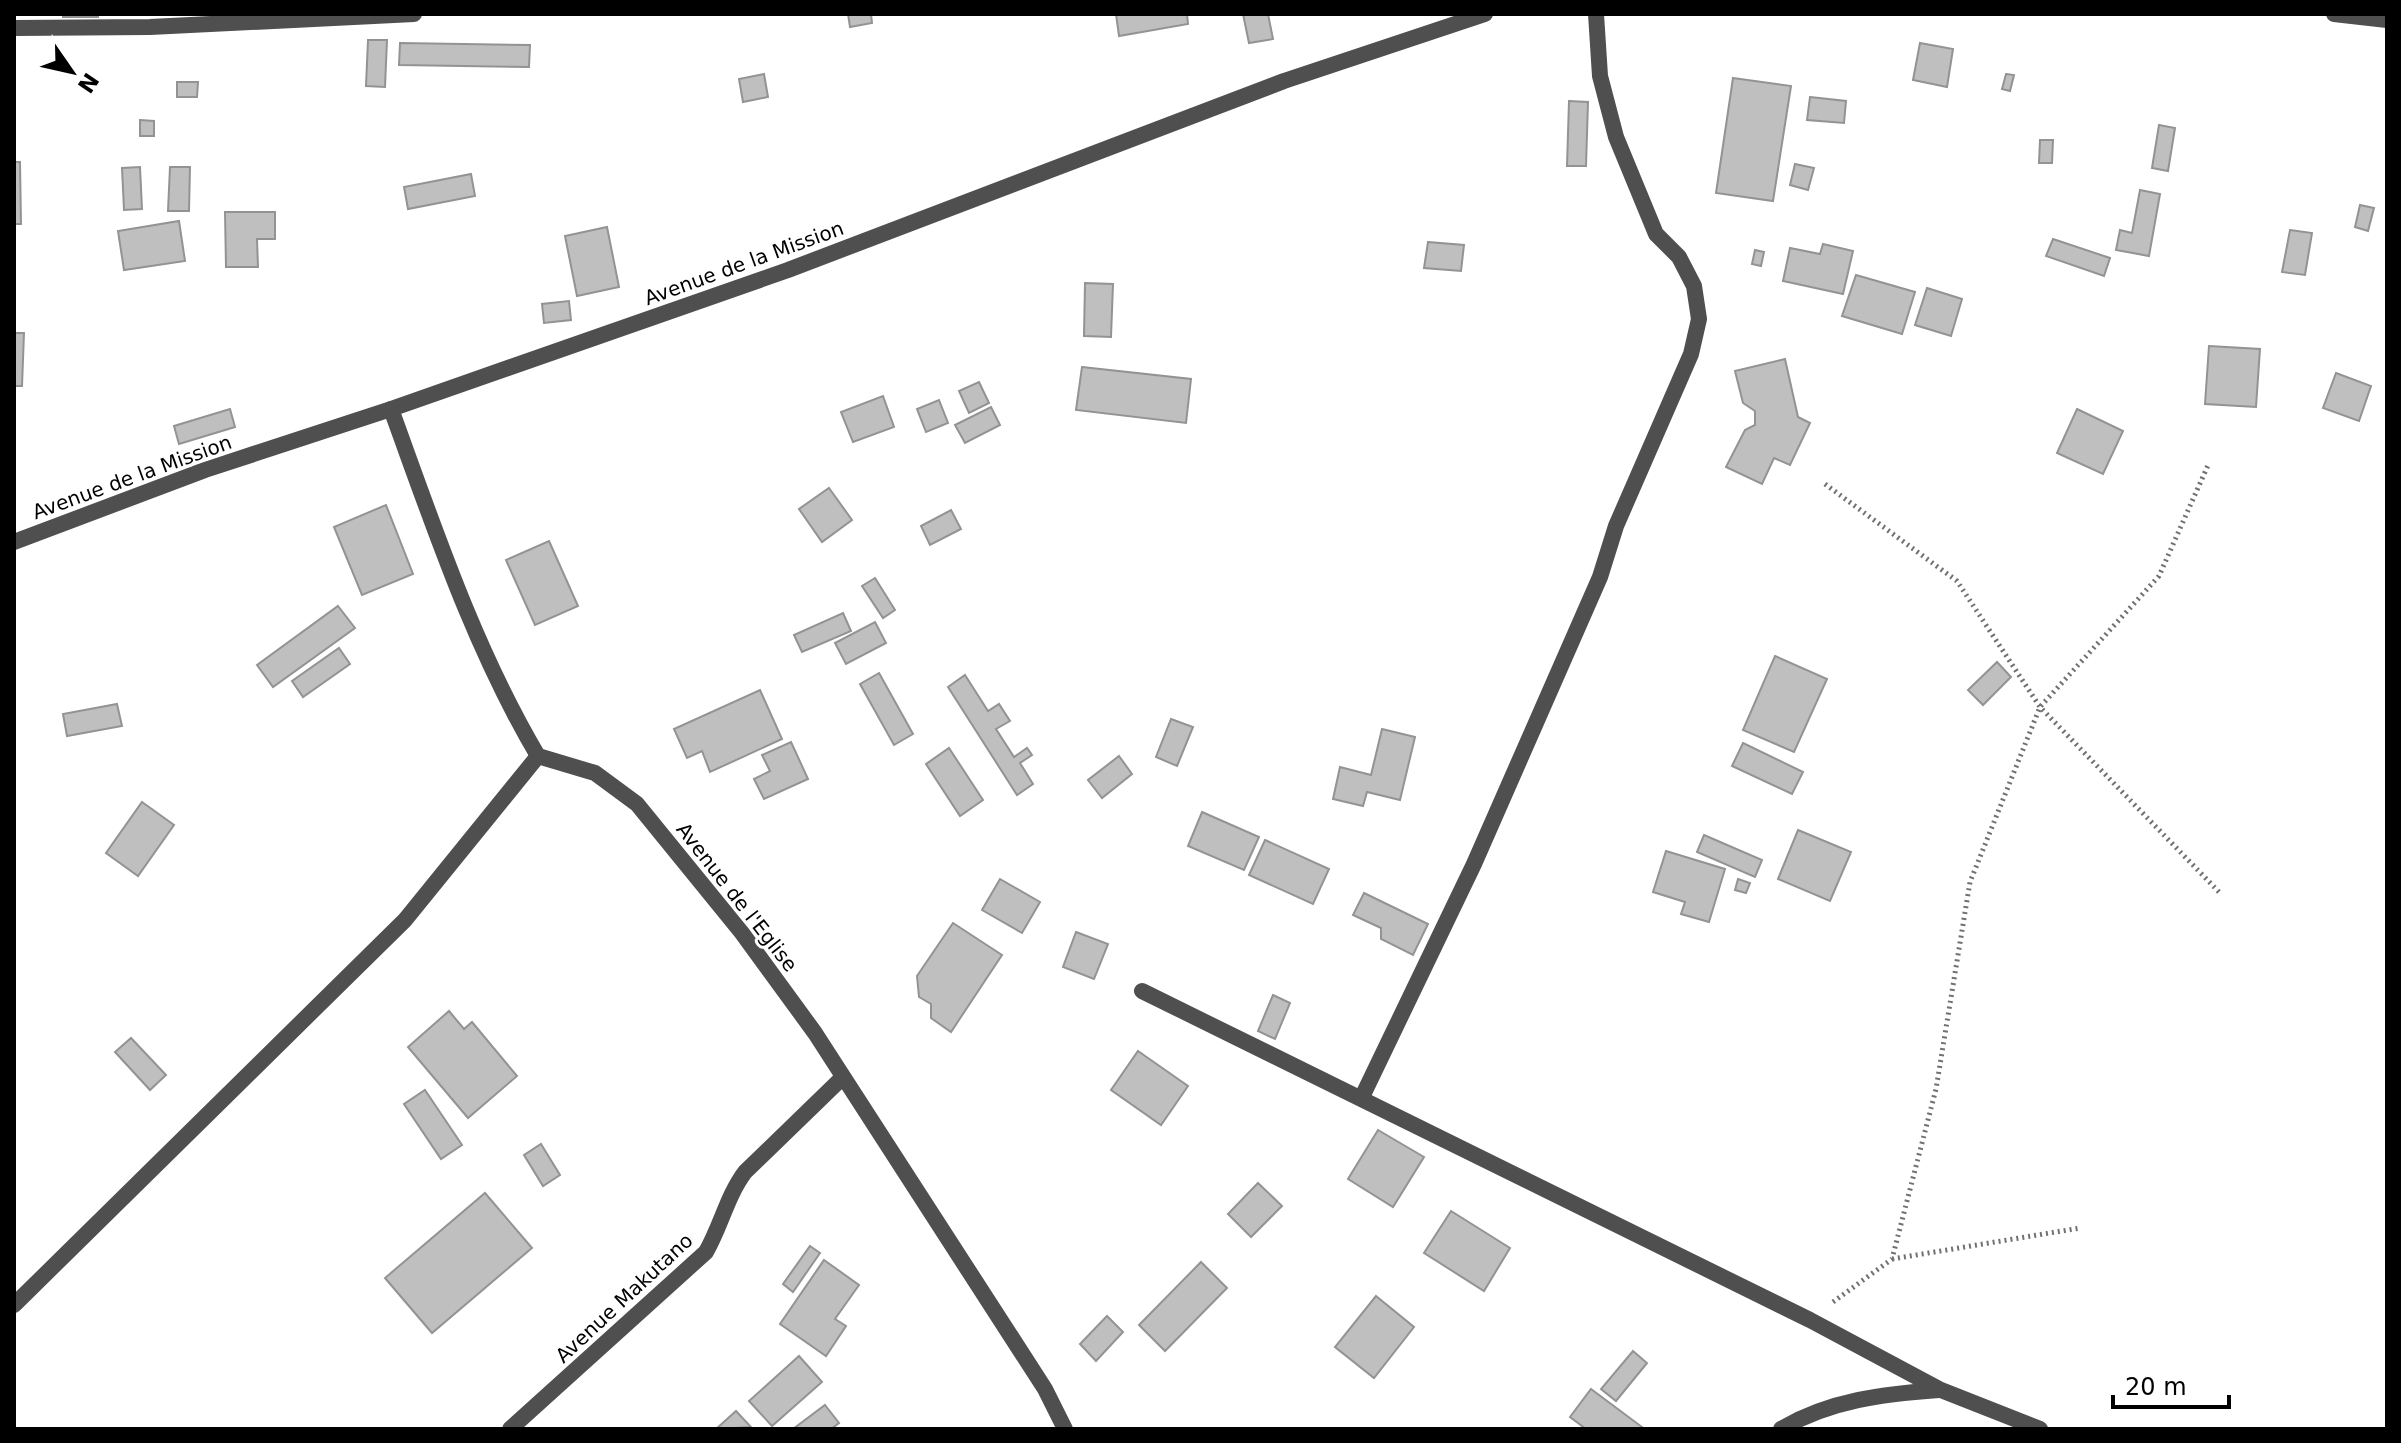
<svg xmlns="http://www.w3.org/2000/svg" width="2401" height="1443" font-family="'DejaVu Sans',sans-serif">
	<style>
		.building { fill: #bfbfbf; stroke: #939393; stroke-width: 2 }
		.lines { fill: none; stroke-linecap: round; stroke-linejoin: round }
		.path { stroke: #717171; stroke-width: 5; stroke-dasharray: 2 4; stroke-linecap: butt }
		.street { stroke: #4f4f4f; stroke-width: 16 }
		.labels { text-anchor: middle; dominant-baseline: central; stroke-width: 6; stroke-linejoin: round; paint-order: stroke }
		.street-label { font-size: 20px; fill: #000; stroke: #fff }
	</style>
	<rect width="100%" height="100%" fill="#fff"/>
	<g class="building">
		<rect x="63" y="14" width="35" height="3"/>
		<path d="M848,14H871L872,23L850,27Z"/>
		<path d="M1116,14H1187L1188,24L1119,36Z"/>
		<path d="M1243,14H1268L1273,39L1249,43Z"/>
		<path d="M368,40H387L385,87L366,86Z"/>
		<path d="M400,43L530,45L529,67L399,65Z"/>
		<path d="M1920,43L1953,49L1947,87L1913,80Z"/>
		<path d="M764,74L768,97L743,102L739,79Z"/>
		<path d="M2006,74L2014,75L2010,91L2002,89Z"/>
		<path d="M1733,78L1791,86L1773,201L1716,193Z"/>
		<path d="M177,82H198L197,97H177Z"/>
		<path d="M1810,97L1846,101L1844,123L1807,120Z"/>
		<path d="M1569,101L1588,102L1586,166H1567Z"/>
		<path d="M140,120L154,121V136H140Z"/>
		<path d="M2159,125L2175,128L2168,171L2152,168Z"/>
		<path d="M2040,140H2053L2052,163H2039Z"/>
		<path d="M14,162H20L21,224H14Z"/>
		<path d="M1795,164L1814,168L1808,190L1790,185Z"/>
		<path d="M140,167L142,209L124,210L122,168Z"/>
		<path d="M170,167H190L189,211H168Z"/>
		<path d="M471,174L475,196L408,209L404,187Z"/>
		<path d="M2140,190L2160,194L2149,256L2116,250L2120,230L2132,233Z"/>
		<path d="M2360,205L2374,208L2368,231L2355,227Z"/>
		<path d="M225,212H275V239H257L258,267H226Z"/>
		<path d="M179,221L185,261L124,270L118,231Z"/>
		<path d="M607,227L619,287L577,296L565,236Z"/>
		<path d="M2290,230L2312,233L2305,275L2282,272Z"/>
		<path d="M2053,239L2110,258L2104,276L2046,256Z"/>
		<path d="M1428,242L1464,245L1461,271L1424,268Z"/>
		<path d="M1823,244L1853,251L1843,294L1783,281L1790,248L1820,254Z"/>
		<path d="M1755,250L1764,252L1761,266L1752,264Z"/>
		<path d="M1856,275L1915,292L1902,334L1842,316Z"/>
		<path d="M1085,283L1113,284L1111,337L1084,336Z"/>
		<path d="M1927,288L1962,299L1951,336L1915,325Z"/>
		<path d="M569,301L571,320L544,323L542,304Z"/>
		<path d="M14,333H24L22,386H14Z"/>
		<path d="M2209,346L2260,349L2256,407L2205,404Z"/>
		<path d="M1785,359L1798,417L1810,423L1790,465L1774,458L1762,484L1726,467L1745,430L1755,425V411L1743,403L1735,371Z"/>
		<path d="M1082,367L1191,379L1186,423L1076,410Z"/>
		<path d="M2336,373L2371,386L2359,421L2323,408Z"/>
		<path d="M979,382L989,403L969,413L959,391Z"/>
		<path d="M883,396L894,427L853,442L841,412Z"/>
		<path d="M939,400L948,423L926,432L917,409Z"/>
		<path d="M991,407L1000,425L965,443L955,425Z"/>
		<path d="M230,409L235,427L179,444L174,426Z"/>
		<path d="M2077,409L2123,431L2103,474L2057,453Z"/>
		<path d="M829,488L852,520L822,542L799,509Z"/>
		<path d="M386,505L413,574L362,595L334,527Z"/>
		<path d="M951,510L961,529L930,545L921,526Z"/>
		<path d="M549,541L578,606L535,625L506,560Z"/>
		<path d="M875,578L895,610L883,618L862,586Z"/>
		<path d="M338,606L355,628L273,687L257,665Z"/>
		<path d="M843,613L851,631L802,652L794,635Z"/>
		<path d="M875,622L886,643L846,664L835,643Z"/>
		<path d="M339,648L350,664L303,697L292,681Z"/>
		<path d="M1775,656L1827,679L1794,752L1743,730Z"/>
		<path d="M1997,662L2011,677L1983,705L1968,690Z"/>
		<path d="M879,673L913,734L894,745L860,684Z"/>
		<path d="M965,675L988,711L999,704L1010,721L996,729L1014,757L1027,748L1032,755L1020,763L1033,784L1017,795L948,687Z"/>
		<path d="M760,690L782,739L710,772L702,751L687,758L674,729Z"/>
		<path d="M117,704L122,726L67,736L63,714Z"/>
		<path d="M1171,719L1193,727L1177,766L1156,757Z"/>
		<path d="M1382,729L1415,737L1400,800L1367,792L1363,806L1333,799L1340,767L1371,775Z"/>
		<path d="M791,742L808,779L764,799L754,779L770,771L762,755Z"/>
		<path d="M1743,743L1803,772L1792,794L1732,766Z"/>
		<path d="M949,748L983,800L960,816L926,764Z"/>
		<path d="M1119,756L1132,774L1102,798L1088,780Z"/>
		<path d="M142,802L174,825L138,876L106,853Z"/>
		<path d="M1202,812L1259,837L1244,870L1188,846Z"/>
		<path d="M1798,830L1851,852L1830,901L1778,879Z"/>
		<path d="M1704,835L1762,860L1755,877L1697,852Z"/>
		<path d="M1265,840L1329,869L1313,904L1249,875Z"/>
		<path d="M1666,851L1725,869L1709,922L1681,914L1685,902L1653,892Z"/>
		<path d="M1000,879L1040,902L1022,933L982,910Z"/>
		<path d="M1738,879L1750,883L1746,893L1735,890Z"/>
		<path d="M1364,893L1428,924L1413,955L1381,939V928L1353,915Z"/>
		<path d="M953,923L1002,955L951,1032L931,1018V1004L919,997L917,976Z"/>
		<path d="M1076,932L1108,944L1094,979L1063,967Z"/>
		<path d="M1273,995L1290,1003L1275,1039L1258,1031Z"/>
		<path d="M449,1011L464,1029L472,1022L517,1076L468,1118L408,1047Z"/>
		<path d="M131,1038L166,1075L150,1090L115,1052Z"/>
		<path d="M1138,1051L1188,1086L1161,1125L1111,1090Z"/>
		<path d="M425,1090L462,1145L441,1159L404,1104Z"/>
		<path d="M1378,1130L1424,1157L1393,1207L1348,1179Z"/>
		<path d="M541,1144L560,1175L543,1186L524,1155Z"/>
		<path d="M1258,1183L1282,1206L1251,1237L1228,1214Z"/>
		<path d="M485,1193L532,1248L432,1333L385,1278Z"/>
		<path d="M1451,1211L1510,1248L1484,1291L1424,1253Z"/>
		<path d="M810,1246L820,1253L793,1292L783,1284Z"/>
		<path d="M824,1260L859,1285L835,1319L846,1326L826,1356L780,1324Z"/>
		<path d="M1201,1262L1227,1288L1165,1351L1139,1325Z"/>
		<path d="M1376,1296L1414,1327L1374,1378L1335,1347Z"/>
		<path d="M1107,1316L1123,1332L1096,1361L1080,1344Z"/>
		<path d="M1633,1351L1647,1363L1616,1401L1601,1389Z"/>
		<path d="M799,1356L822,1382L772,1426L749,1401Z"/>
		<path d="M1591,1389L1642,1427L1640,1429H1586L1570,1417Z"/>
		<path d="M825,1405L839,1423L831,1429H793Z"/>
		<path d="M736,1411L751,1427L716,1429Z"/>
	</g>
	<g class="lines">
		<g class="path">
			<path d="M1825,484L1957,581L2040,707L2220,893"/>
			<path d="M1892,1259L2080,1228"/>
			<path d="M1833,1302L1892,1259L1936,1089L1970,882L2040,707L2159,576L2209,463"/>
		</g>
		<g class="street">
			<path d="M2334,14L2387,20"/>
			<path d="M14,28L150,27L414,14"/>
			<path d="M391,409C434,527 474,648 538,756L595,773L637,804L742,933L815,1033L1045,1389L1065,1429"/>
			<path d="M14,542L205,470L391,409L788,270L1284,81L1485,14"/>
			<path d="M1142,991L1810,1320L1941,1390L2040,1429"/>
			<path d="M1362,1097L1474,864L1600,577L1616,526L1691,354L1699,319L1694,286L1679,257L1656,234L1616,137L1600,76L1596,14"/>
			<path d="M14,1305L405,920L538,756"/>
			<path d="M510,1429L706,1252C721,1226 727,1196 745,1172L842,1078"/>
			<path d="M1781,1429C1830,1400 1884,1394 1939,1390"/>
		</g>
	</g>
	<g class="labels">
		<g class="street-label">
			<text transform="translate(744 263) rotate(-20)">Avenue de la Mission</text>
			<text transform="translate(132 477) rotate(-20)">Avenue de la Mission</text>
			<text transform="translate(737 897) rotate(52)">Avenue de l'Eglise</text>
			<text transform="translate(624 1298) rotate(-43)">Avenue Makutano</text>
		</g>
	</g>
	<rect width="2401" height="1443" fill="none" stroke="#000000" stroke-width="32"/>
	<g transform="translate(72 72) rotate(124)" stroke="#ffffff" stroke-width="6" paint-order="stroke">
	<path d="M0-6L14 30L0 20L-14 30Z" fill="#000000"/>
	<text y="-12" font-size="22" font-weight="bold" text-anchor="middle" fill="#000000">N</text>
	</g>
	<path d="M2113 1395v12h116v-12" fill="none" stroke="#000000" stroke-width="4"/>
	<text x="2125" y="1395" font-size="24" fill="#000000" stroke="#ffffff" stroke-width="6" paint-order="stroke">20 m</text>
</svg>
